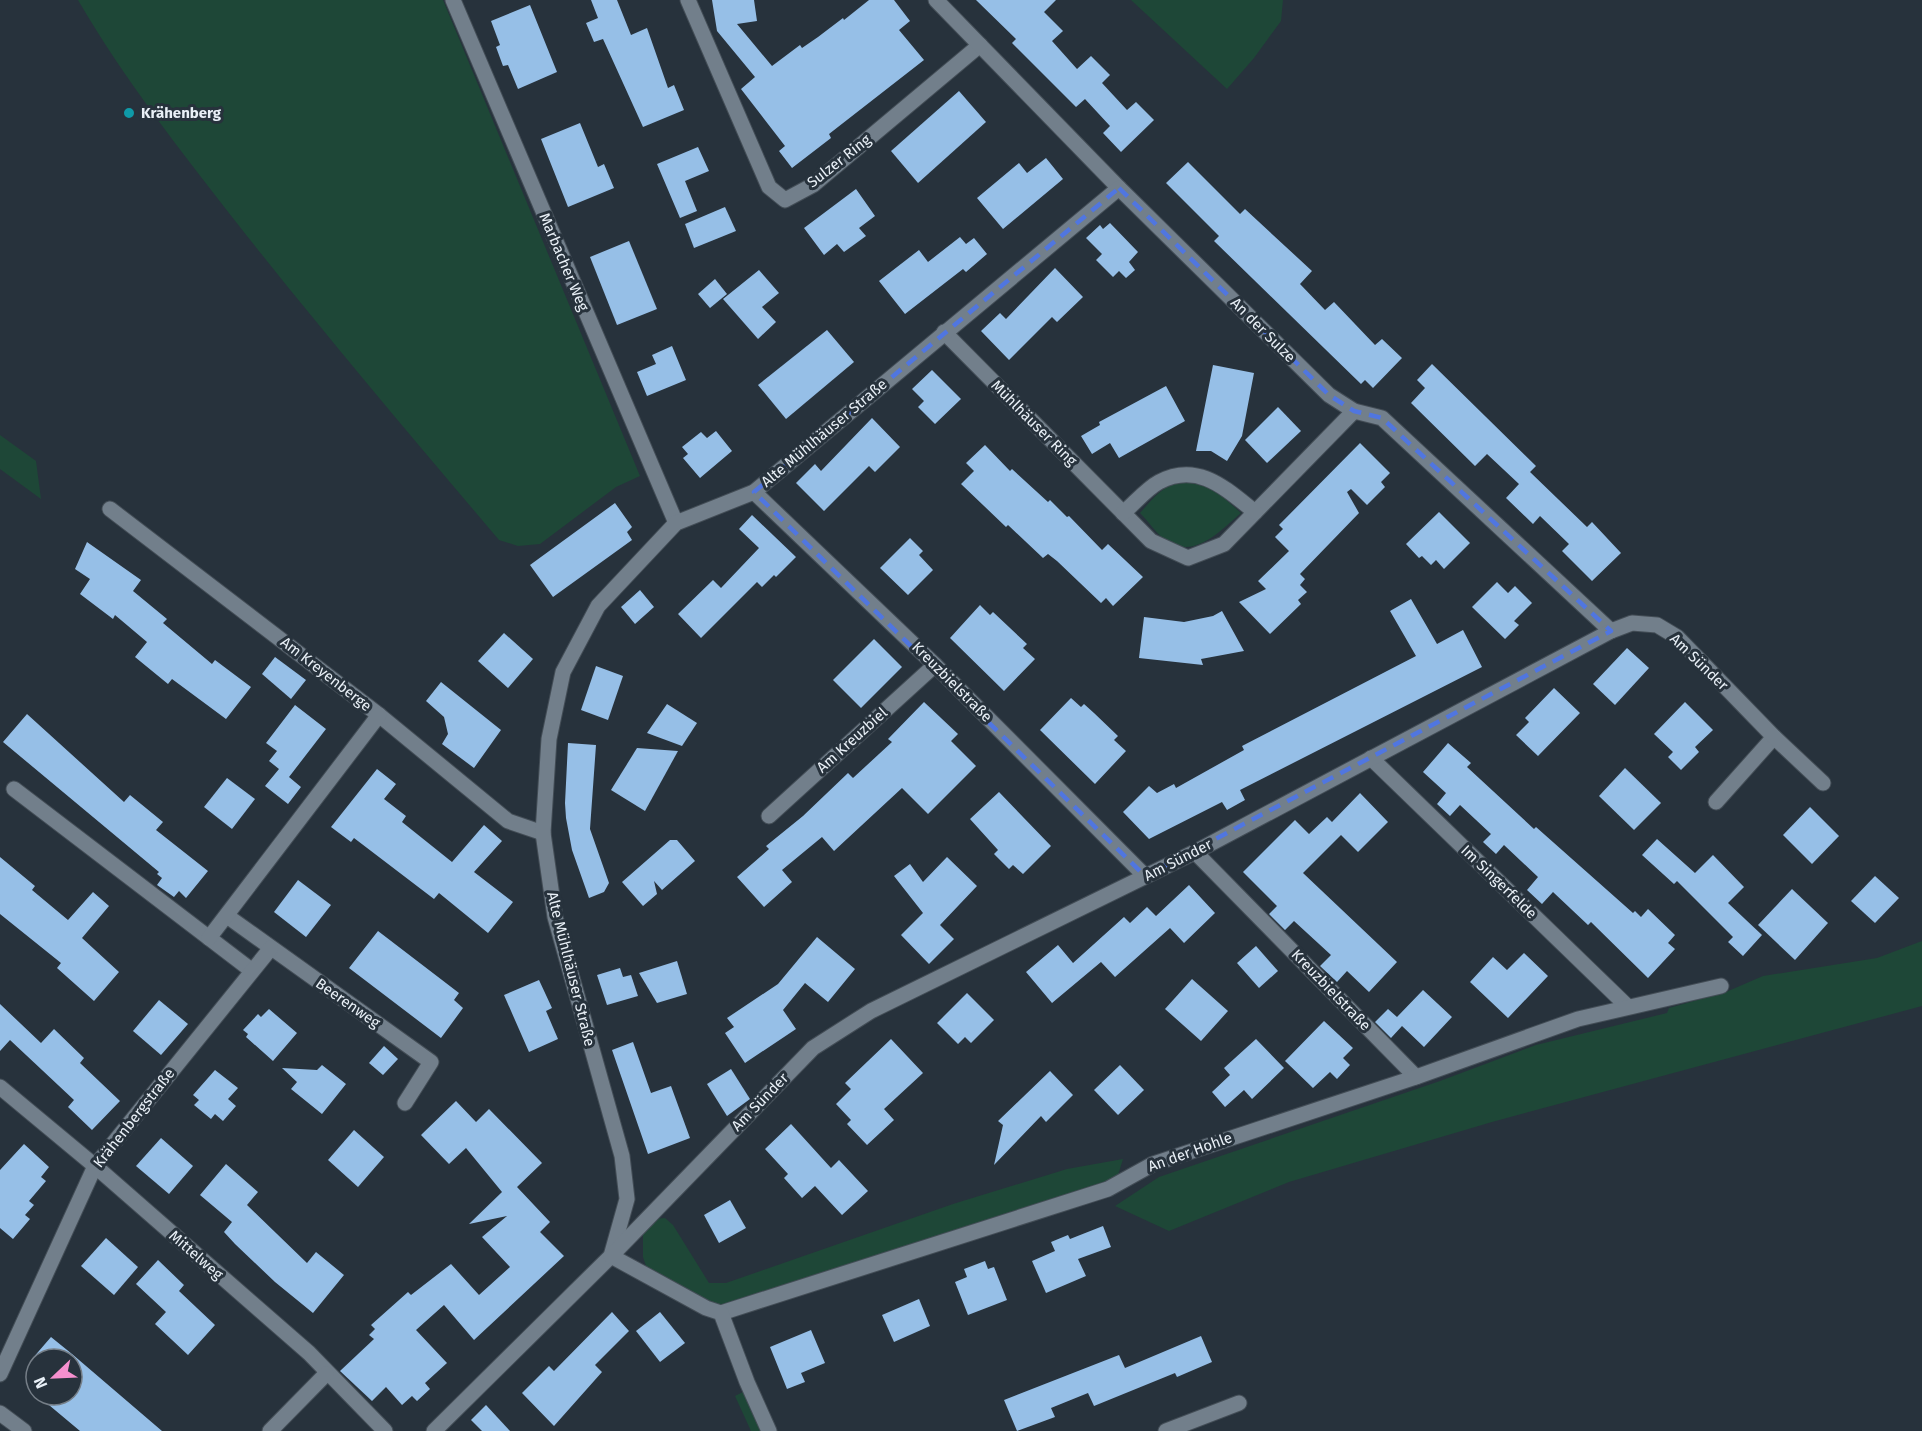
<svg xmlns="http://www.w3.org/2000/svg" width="1922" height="1431" font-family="'Fira Sans',sans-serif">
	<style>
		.green { fill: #1e4737 }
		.building { fill: #96bfe7 }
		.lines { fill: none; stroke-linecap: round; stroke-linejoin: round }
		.minor-casing { stroke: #434d56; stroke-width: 17 }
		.minor { stroke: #727f8b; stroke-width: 15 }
		.marked { fill: none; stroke: #5076e0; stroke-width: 4.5; stroke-dasharray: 12 8; stroke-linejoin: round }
		.culture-dot { fill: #0f9aa8; stroke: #27323c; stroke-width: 2 }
		.labels { text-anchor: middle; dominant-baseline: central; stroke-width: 6; stroke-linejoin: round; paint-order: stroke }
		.poi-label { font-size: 15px; font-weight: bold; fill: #e9f0f7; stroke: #27323c; text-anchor: start }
		.street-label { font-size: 15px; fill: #e9f0f7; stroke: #27323c }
	</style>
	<rect width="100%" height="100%" fill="#27323c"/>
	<g class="green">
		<path d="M78,0H443L640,476L616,487L540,544L518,546L499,540C410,435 321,330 236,222C180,150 124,79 78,0Z"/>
		<path d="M1131,0H1283L1281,21L1254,58L1227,89Z"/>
		<path d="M0,435L36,461L41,499L0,469Z"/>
		<path d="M1188,481L1215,490L1241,513C1221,530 1195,560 1166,541C1157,534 1148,521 1140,513C1155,496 1165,483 1188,481Z"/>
		<path d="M1922,941V1006L1492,1122L1289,1182L1169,1231L1115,1206L1159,1177L1440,1081L1536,1045L1667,1013L1669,1008L1726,992L1763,976L1877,958Z"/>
		<path d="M1123,1159L1118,1175L1095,1188L721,1308L647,1269L643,1257V1231L654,1219L665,1218L673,1225L709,1283H726L953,1204L1067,1169Z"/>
		<path d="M745,1391L764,1431H751L735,1396Z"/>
	</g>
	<g class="building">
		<path d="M591,0H617L631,35L647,28L668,88L674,85L684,110L643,127L603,39L594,42L586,23L598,18Z"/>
		<path d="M712,0H754L757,21L737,24L772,66L800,45L802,48L818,37L843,18L844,20L869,0H894L910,21L899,30L924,60L829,134L831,138L792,168L779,151L785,146L741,89L755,77L717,31Z"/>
		<path d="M976,0H1056L1044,12L1063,31L1052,41L1077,69L1091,56L1110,75L1102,83L1127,110L1136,102L1154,120L1121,152L1103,133L1110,126L1085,99L1076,107L1012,43L1016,39Z"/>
		<path d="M530,5L557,72L518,89L508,65L503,66L496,47L500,45L491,21Z"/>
		<path d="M959,91L986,122L918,183L891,151Z"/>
		<path d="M580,123L598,167L604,164L614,188L568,207L541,139Z"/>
		<path d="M698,147L709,171L685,181L697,211L680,218L657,164Z"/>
		<path d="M1046,158L1063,179L1003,229L977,198L1019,163L1027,173Z"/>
		<path d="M1188,162L1240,214L1245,209L1312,271L1300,284L1325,310L1334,302L1375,345L1382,339L1402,358L1373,388L1365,380L1361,384L1214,241L1219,236L1166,183Z"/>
		<path d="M856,189L875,216L859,228L866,236L844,252L837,244L824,255L804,228Z"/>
		<path d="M725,207L736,231L694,248L685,224Z"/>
		<path d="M1110,223L1138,252L1129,262L1135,270L1126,278L1119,271L1113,277L1096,260L1102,254L1086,238L1100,225L1103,229Z"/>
		<path d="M960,237L966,244L974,238L987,254L966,272L963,269L905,314L879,281L919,250L928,262Z"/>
		<path d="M629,241L657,309L617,325L590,257Z"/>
		<path d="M1055,268L1083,297L1057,322L1052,317L1009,360L981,331L1000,313L1006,319Z"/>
		<path d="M759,270L779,293L762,307L776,322L758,339L723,299Z"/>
		<path d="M715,279L727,294L710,308L698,294Z"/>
		<path d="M827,330L854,362L786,419L758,385Z"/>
		<path d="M672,346L686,380L647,396L637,372L656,364L652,355Z"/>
		<path d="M1432,364L1536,466L1530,472L1587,527L1592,522L1621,553L1592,581L1562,551L1569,544L1540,516L1533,524L1506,498L1519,484L1487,454L1475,466L1411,403L1425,388L1417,380Z"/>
		<path d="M1213,365L1254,373L1242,436L1227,461L1211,451H1196Z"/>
		<path d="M932,370L961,399L935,424L918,407L924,401L912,389Z"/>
		<path d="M1166,386L1185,421L1119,458L1110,443L1092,454L1081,436L1100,425L1099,422Z"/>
		<path d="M1278,407L1301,431L1267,463L1245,440Z"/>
		<path d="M872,418L900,447L875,472L869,466L824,511L796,483L815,464L821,471Z"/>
		<path d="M716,431L732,451L700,478L683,458L688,454L682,447L701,432L707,438Z"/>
		<path d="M1360,443L1390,473L1381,482L1385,487L1367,505L1351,489L1347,492L1359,513L1300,574L1305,579L1300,585L1307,592L1298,600L1301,604L1270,634L1239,602L1266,589L1258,581L1289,551L1275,537L1283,529L1279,525Z"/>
		<path d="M985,445L1010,471L1012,469L1048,502L1050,500L1067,517L1069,516L1102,550L1108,544L1143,577L1113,606L1106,598L1101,603L1057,561L1048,554L1043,558L1008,525L1006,527L961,484L974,471L966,463Z"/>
		<path d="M615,503L632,527L627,532L632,540L553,597L530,565Z"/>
		<path d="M1439,512L1470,543L1444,569L1436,560L1431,565L1422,556L1419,558L1406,544Z"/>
		<path d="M752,515L796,557L776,577L774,575L762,587L757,582L701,638L678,614L713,580L721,588L759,548L739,529Z"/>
		<path d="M910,538L923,551L919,555L933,570L908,595L880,568Z"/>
		<path d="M87,542L141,580L133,591L167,619L163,623L212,664L215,660L251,687L226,719L172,679L168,684L135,657L147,642L115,615L113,619L80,594L90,579L75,569Z"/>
		<path d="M1497,582L1508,593L1515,586L1532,603L1514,621L1519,625L1505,639L1472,607Z"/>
		<path d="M640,590L654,607L635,624L621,607Z"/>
		<path d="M1411,599L1437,644L1463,630L1482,667L1240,790L1245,800L1227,810L1222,802L1149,839L1123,812L1149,786L1157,793L1174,784L1176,788L1244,750L1242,746L1416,656L1390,611Z"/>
		<path d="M980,605L990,615L993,612L1027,644L1023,648L1035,659L1004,691L950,638Z"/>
		<path d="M1222,611L1244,651L1201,659L1203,665L1139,658L1144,617L1184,622L1213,616Z"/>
		<path d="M504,633L533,659L508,688L478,661Z"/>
		<path d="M874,639L902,667L861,708L833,680Z"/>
		<path d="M1627,648L1649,668L1615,705L1593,684Z"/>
		<path d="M275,657L306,680L291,699L262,674Z"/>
		<path d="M596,666L623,676L608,720L581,710Z"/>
		<path d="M441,682L501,730L474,768L442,744L448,734L444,717L426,701Z"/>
		<path d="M1554,688L1580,713L1538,756L1516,735L1529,722L1525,718Z"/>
		<path d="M1071,698L1081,707L1084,704L1094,713L1118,736L1114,740L1126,751L1095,784L1040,730Z"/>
		<path d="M924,702L958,734L951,741L976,766L928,814L902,788L834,851L822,837L782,870L792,882L764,907L737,877L769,849L766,846L803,816L848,773L853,778L892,742L888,739Z"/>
		<path d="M1685,702L1713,730L1695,747L1699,752L1681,770L1668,757L1673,752L1654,734Z"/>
		<path d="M667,704L697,723L682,746L647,733Z"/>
		<path d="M295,705L326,729L289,777L301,787L288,804L265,786L279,769L269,761L277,751L266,743Z"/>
		<path d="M27,714L124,802L130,795L163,822L156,830L208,871L186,898L179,891L174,897L157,885L162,878L157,874L159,872L3,742Z"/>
		<path d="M568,743L596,745L590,829L609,883L604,892L589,898L572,850L566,818L565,803Z"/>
		<path d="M1448,743L1471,763L1467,767L1534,829L1536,827L1633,913L1635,911L1641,917L1648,909L1675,935L1668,943L1675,949L1648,978L1591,922L1588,925L1553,892L1542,904L1527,890L1538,877L1504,845L1496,854L1483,842L1491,834L1460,805L1450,816L1437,804L1446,793L1423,772Z"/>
		<path d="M637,748L678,751L645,811L611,790Z"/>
		<path d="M1625,768L1661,803L1634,830L1599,796Z"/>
		<path d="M377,769L396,784L384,799L406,816L402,822L452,862L484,825L502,841L474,872L513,902L488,933L439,893L434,899L354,838L351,842L331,827Z"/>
		<path d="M227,778L255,799L232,829L204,807Z"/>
		<path d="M999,792L1051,846L1023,874L1013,865L1009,869L994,854L998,850L970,819Z"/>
		<path d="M1360,793L1388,822L1358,852L1341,835L1303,873L1397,962L1369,992L1347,971L1337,982L1320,966L1331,955L1294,921L1285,930L1269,914L1277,906L1243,872L1295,820L1309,834L1327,817L1332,822Z"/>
		<path d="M1810,807L1839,836L1812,864L1783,835Z"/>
		<path d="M1657,839L1695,873L1713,855L1744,887L1728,903L1762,935L1743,956L1728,942L1733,937L1677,881L1674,884L1642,855Z"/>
		<path d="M670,840H677L695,861L662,890L654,881L657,894L643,906L622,882Z"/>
		<path d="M0,857L35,886L32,890L68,920L93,892L109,906L82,938L119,972L94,1001L57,968L61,963L0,914Z"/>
		<path d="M947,857L977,886L940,925L954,939L929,964L901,935L923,913L894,876L910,864L923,882Z"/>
		<path d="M1875,876L1899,898L1875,923L1851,901Z"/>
		<path d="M298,880L331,905L306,937L274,912Z"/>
		<path d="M1189,885L1215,913L1184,943L1170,928L1115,977L1101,962L1052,1003L1026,972L1058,945L1073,963L1124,917L1130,923L1147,907L1156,916Z"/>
		<path d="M1792,889L1828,923L1795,960L1758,925Z"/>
		<path d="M378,931L459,993L454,1000L463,1008L441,1038L349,968Z"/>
		<path d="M817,937L855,969L828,1002L805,983L783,1010L796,1029L745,1063L725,1033L734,1027L727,1018L778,984Z"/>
		<path d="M1256,946L1278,971L1259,988L1237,963Z"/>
		<path d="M1524,953L1548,976L1508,1018L1470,982L1493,957L1507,970Z"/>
		<path d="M677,961L687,994L657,1003L639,973Z"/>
		<path d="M620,968L623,977L631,975L638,996L607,1005L597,975Z"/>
		<path d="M1192,979L1228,1011L1201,1041L1165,1009Z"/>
		<path d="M539,980L552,1008L546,1011L558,1039L529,1052L504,995Z"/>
		<path d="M1423,990L1452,1017L1424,1047L1402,1026L1391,1038L1375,1022L1388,1009L1397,1017Z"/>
		<path d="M967,993L994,1020L971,1043L965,1037L958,1044L937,1023Z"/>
		<path d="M159,1000L188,1024L161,1055L133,1031Z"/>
		<path d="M0,1004L41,1043L54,1029L84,1058L80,1063L120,1101L92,1130L68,1107L74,1100L10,1040L0,1051Z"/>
		<path d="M269,1009L297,1033L273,1061L246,1037L248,1034L243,1030L258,1014L261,1017Z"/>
		<path d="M1324,1021L1353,1048L1343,1058L1350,1065L1337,1079L1330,1072L1313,1088L1285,1061Z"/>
		<path d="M891,1039L923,1073L884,1109L894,1120L867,1145L847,1124L851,1120L836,1104L851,1089L845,1083Z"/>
		<path d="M1256,1039L1284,1068L1252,1099L1244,1090L1225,1107L1212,1092L1230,1075L1224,1068Z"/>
		<path d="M633,1042L651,1093L671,1086L690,1138L648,1154L612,1050Z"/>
		<path d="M384,1046L398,1059L383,1075L369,1063Z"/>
		<path d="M322,1065L346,1084L322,1114L291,1089L297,1082L282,1068L317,1070Z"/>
		<path d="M1120,1065L1144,1090L1118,1115L1094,1090Z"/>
		<path d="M731,1069L750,1099L727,1116L707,1084Z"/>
		<path d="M215,1070L238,1088L228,1099L236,1106L223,1121L215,1114L211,1119L194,1105L199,1100L193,1095Z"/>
		<path d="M1050,1071L1073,1095L1046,1122L1041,1116L994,1165L1003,1125L998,1121Z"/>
		<path d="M456,1101L476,1122L489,1109L542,1163L517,1187L550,1222L540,1232L564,1256L474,1340L444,1305L416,1330L447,1363L425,1383L430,1389L417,1401L412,1396L402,1405L386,1387L372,1401L340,1371L374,1339L369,1335L375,1329L371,1325L408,1292L411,1295L451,1264L479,1295L510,1267L482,1237L507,1216L469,1224L502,1192L466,1148L449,1164L421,1135Z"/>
		<path d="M791,1124L831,1168L839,1160L868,1191L842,1215L815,1186L802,1198L784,1178L788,1174L765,1149Z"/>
		<path d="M354,1130L384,1157L358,1187L328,1160Z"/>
		<path d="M161,1138L193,1166L169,1194L136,1166Z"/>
		<path d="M24,1144L49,1167L41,1177L46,1181L29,1201L34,1205L25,1215L30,1219L13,1239L0,1228V1170Z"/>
		<path d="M226,1164L258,1192L247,1205L307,1263L316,1252L344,1275L313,1313L275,1282L235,1244L224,1232L232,1222L200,1195Z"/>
		<path d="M730,1200L746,1228L719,1243L704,1215Z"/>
		<path d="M1103,1226L1111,1247L1078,1259L1086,1276L1046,1293L1032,1261L1055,1251L1051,1242L1068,1235L1070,1239Z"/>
		<path d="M106,1238L138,1267L114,1295L81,1266Z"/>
		<path d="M158,1260L184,1285L179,1291L215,1325L188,1355L155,1324L166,1312L136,1284Z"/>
		<path d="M985,1261L988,1269L994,1267L1007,1300L968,1315L955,1282L967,1277L964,1269Z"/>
		<path d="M919,1299L930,1326L894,1342L882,1315Z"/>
		<path d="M612,1312L629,1331L595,1365L602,1372L554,1426L522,1393L549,1366L554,1371Z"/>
		<path d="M660,1312L685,1343L660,1362L636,1331Z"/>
		<path d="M811,1330L825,1363L801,1373L805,1382L787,1389L770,1347Z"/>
		<path d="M1201,1336L1212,1362L1177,1377L1175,1373L1094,1406L1088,1393L1051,1408L1055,1417L1017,1431L1004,1400L1119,1355L1125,1368Z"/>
		<path d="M51,1337L72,1354L162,1431H80L37,1395H72V1359H32Z"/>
		<path d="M486,1405L510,1431H482L471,1420Z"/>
	</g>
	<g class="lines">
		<defs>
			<g id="minor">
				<path d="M453,0L676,523"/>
				<path d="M688,0L769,187L785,200L813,185L980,45"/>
				<path d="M936,0L1119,188L1329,395L1354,411L1382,418L1611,631"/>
				<path d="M944,332L1151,541L1188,558L1224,544L1354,411"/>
				<path d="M754,492L935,665L1145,876"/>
				<path d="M110,509L379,715L508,821L543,833"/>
				<path d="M1123,513C1134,504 1146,489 1159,482C1198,461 1226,489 1255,512"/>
				<path d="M1371,758L1627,1006"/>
				<path d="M14,789L251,970"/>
				<path d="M1716,802L1774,737"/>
				<path d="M769,816L935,665"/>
				<path d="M1195,852L1416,1077"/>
				<path d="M227,916L431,1062L405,1103"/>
				<path d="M209,938L379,715"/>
				<path d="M0,1087L95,1166L309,1353L385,1431"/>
				<path d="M721,1313L1108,1189L1153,1164L1416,1077L1578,1019L1721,986"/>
				<path d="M0,1374L95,1166L271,948"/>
				<path d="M0,1413L24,1431"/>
				<path d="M270,1431L326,1374"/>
				<path d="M434,1431L611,1256L627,1199L622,1156L555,917L543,833L549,739L563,672L598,606L676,523L754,492L1119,188"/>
				<path d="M769,1431L747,1382L721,1313L706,1308L611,1256L813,1048L871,1011L1195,852L1611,631L1632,623L1657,625L1677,637L1774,737L1823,783"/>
				<path d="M1166,1431L1239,1403"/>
			</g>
		</defs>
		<use href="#minor" class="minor-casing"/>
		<use href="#minor" class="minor"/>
	</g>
	<path class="marked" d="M1119,188L1329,395L1354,411L1382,418L1611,631L1145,876L754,492Z"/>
	<circle class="culture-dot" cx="129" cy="113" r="6"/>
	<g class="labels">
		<g class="poi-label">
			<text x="141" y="113">Krähenberg</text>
		</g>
		<g class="street-label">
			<text transform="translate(839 161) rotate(-38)">Sulzer Ring</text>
			<text transform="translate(564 262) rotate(67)">Marbacher Weg</text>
			<text transform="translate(1263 330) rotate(45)">An der Sulze</text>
			<text transform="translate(1034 423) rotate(45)">Mühlhäuser Ring</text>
			<text transform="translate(824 433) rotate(-40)">Alte Mühlhäuser Straße</text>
			<text transform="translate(1699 662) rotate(44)">Am Sünder</text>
			<text transform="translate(326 674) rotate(38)">Am Kreyenberge</text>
			<text transform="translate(952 682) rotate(45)">Kreuzbielstraße</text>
			<text transform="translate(852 740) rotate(-42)">Am Kreuzbiel</text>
			<text transform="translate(1178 860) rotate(-27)">Am Sünder</text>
			<text transform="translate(1499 882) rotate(44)">Im Singerfelde</text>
			<text transform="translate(571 969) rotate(76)">Alte Mühlhäuser Straße</text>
			<text transform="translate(1331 990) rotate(46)">Kreuzbielstraße</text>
			<text transform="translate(348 1003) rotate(35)">Beerenweg</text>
			<text transform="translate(760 1102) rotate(-46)">Am Sünder</text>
			<text transform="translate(134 1118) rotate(-52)">Krähenbergstraße</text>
			<text transform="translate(1190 1152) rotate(-20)">An der Hohle</text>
			<text transform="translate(196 1255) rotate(41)">Mittelweg</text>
		</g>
	</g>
	<g transform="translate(54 1377) rotate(247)"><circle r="28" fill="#27323c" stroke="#757e87" stroke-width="1.5"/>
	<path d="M0-4.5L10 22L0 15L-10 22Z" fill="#f690cf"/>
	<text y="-9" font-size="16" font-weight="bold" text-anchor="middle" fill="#e9f0f7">N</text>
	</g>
</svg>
